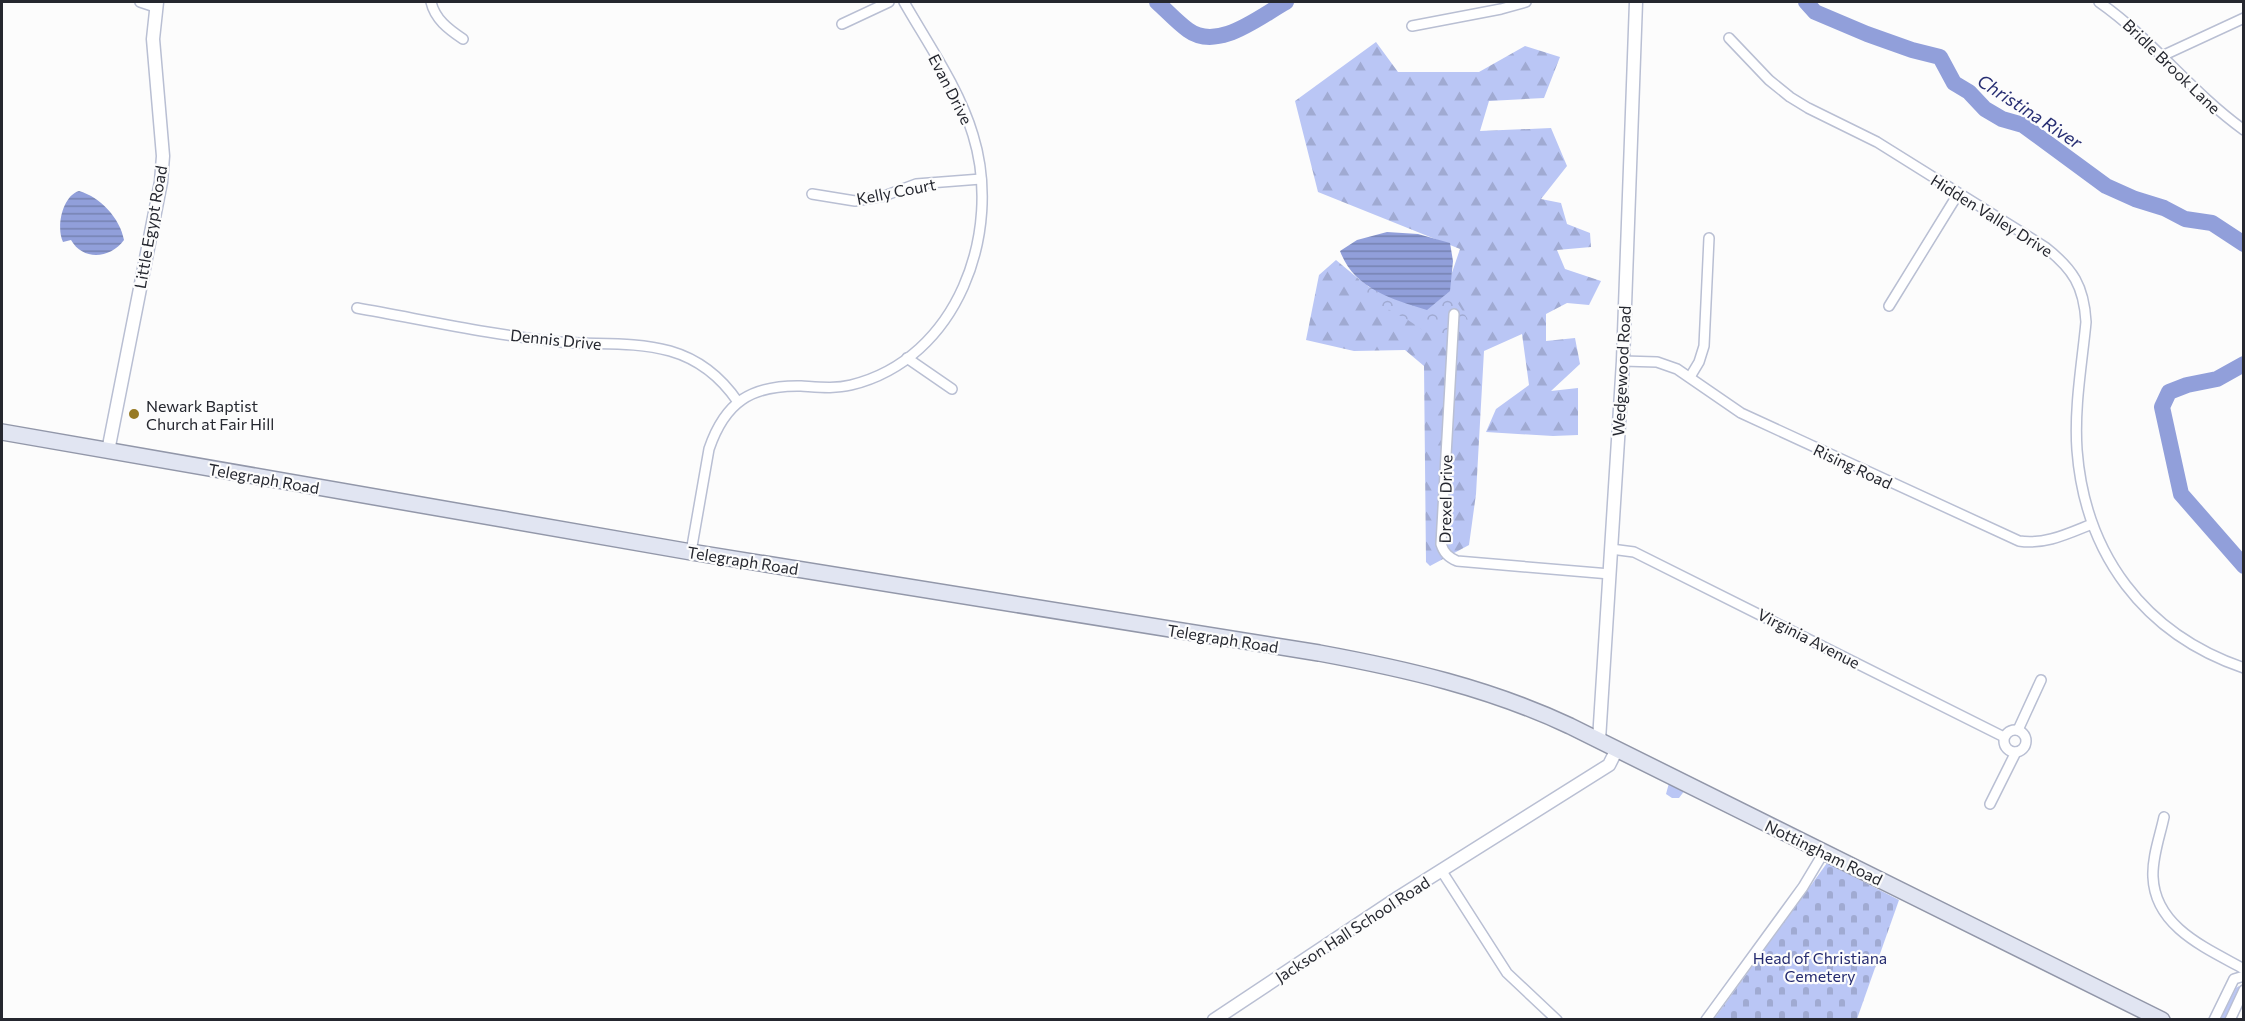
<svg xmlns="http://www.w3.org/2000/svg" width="2245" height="1021" font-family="Commissioner,sans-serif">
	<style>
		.green { fill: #bac6f5 }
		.forest { fill: url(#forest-firs) }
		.cemetery { fill: url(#cemetery-stones) }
		.park { fill: url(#park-crowns) }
		.water { fill: url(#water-rules) }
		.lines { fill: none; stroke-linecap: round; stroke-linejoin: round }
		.river { stroke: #919fda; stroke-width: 16 }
		.minor-casing { stroke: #b9bfd3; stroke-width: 12 }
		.tertiary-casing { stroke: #b9bfd3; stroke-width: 15 }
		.primary-casing { stroke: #9297a9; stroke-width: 18 }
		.minor { stroke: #fff; stroke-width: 9 }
		.tertiary { stroke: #fff; stroke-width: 12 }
		.primary { stroke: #e1e5f2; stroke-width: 15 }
		.poi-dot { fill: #977a23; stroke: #fcfcfc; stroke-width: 2 }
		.labels { text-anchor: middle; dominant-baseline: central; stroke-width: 4.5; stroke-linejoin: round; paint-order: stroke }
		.street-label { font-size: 16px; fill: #25272f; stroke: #fcfcfc }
		.poi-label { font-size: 16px; fill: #25272f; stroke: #fcfcfc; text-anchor: start }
		.park-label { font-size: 16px; fill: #242a6f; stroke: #fcfcfc }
		.water-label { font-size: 18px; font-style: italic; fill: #262d72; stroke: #fcfcfc }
	</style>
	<defs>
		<pattern id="forest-firs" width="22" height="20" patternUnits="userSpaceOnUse" patternTransform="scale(1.5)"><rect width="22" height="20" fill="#bac6f5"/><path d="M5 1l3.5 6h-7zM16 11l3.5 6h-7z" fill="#a0aad2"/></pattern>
		<pattern id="cemetery-stones" width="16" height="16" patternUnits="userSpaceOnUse" patternTransform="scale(1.5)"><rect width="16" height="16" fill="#bac6f5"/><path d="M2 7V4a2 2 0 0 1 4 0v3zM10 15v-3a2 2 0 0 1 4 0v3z" fill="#a0aad2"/></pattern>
		<pattern id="park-crowns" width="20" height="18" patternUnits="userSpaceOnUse" patternTransform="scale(1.5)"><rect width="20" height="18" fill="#bac6f5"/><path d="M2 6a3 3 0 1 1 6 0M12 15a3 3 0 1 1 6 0" fill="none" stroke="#a0aad2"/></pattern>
		<pattern id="water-rules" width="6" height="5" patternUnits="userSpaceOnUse" patternTransform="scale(1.5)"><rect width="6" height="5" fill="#919fda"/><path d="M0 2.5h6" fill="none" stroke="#7682b1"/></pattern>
	</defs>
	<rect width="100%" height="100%" fill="#fcfcfc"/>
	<g class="green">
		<path d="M1669,783L1685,790L1679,798H1672L1666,794Z"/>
		<path d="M2239,986L2240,991L2225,1019L2220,1020L2236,988Z"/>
	</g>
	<path class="forest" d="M1376,42L1398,72H1479L1525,46L1560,57L1544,98L1489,101L1480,131L1551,128L1567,166L1541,199L1561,203L1567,224L1590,233L1591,247L1557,250L1565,269L1601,281L1589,305L1567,303L1546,314V341L1575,338L1580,364L1551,391L1578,388V435L1553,436L1486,432L1496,409L1529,385L1522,334L1484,351L1476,494L1469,545L1430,566L1426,562L1424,366L1405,350L1354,351L1306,340L1319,275L1336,260L1378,295L1438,314L1460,249L1318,192L1295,101Z"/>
	<path class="cemetery" d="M1827,863L1899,900L1857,1019H1714Z"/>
	<path class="park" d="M1359,279L1369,287L1433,304L1450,291L1469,321L1442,343L1408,320L1358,293Z"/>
	<g class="water">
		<path d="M79,191C100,197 120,218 124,240C110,259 83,261 71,240L63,242C56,228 62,196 79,191Z"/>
		<path d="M1387,232L1418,234L1450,243L1453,261L1450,291L1427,310C1392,299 1354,289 1340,251L1357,240Z"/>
	</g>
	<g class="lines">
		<g class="river">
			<path d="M1157,2C1167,11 1177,22 1188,30C1218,52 1260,16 1286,2"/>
			<path d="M1806,2L1815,12L1867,34L1912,50L1940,57L1954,83L1969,92L1985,109L2002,119L2023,125L2106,186L2135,199L2164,208L2185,219L2212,223L2244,244"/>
			<path d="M2244,364L2217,379L2187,385L2169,392L2162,407L2181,494L2244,566"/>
		</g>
		<defs>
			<g id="minor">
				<path d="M140,2L155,7"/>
				<path d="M431,2C435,19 448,29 463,39"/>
				<path d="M2099,2C2152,39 2191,92 2244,130"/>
				<path d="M842,24L889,2"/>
				<path d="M1412,26L1501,9L1526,2"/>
				<path d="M1729,38L1769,80L1790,97L1808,108L1877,142L2045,247C2073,269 2084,286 2086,322C2082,364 2074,407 2077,450C2085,554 2144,634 2244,668"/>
				<path d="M2162,56L2244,18"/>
				<path d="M812,194L855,201L884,196L916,184L981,179"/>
				<path d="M1889,306L1958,194"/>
				<path d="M357,308C425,320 492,335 560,342C596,345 634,341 670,351C698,359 721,377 738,402"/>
				<path d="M1454,314L1441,544C1444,553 1448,557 1457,561L1610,574"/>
				<path d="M907,358L952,389"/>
				<path d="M1623,361L1657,362L1677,369L1741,413L2019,541C2045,545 2067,534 2092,524"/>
				<path d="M1690,377L1699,362L1704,346L1709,238"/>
				<path d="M1611,549L1634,552L2004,737"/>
				<path d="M691,552L709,449C725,402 751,385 801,386C818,387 835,389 851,385C958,359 1003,232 973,135C959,88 928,44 904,2"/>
				<circle cx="2015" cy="741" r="11"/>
				<path d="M2018,730L2041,680"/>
				<path d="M1990,804L2016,752"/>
				<path d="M2164,817C2160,836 2152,857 2153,877C2155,927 2206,948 2244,969"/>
				<path d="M1441,870L1507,973L1557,1020"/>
				<path d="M1706,1020L1803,887L1824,852"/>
				<path d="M2214,1020L2234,979L2244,976"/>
				<path d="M2230,1020L2244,990"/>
			</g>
			<g id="tertiary">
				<path d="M108,451L161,182L163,156L153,39L157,2"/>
				<path d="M1599,740L1623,361L1636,2"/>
				<path d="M1214,1020L1399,897L1609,765L1617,749"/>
			</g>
			<path id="primary" d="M2,432L691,552L1319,653C1406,669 1489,688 1570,726L2162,1020"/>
		</defs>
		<use href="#minor" class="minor-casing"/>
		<use href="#tertiary" class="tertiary-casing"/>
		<use href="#primary" class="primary-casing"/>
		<use href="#minor" class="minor"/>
		<use href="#tertiary" class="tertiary"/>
		<use href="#primary" class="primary"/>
	</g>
	<circle class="poi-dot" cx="134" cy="414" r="6"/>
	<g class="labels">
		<g class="street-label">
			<text transform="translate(2172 66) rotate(44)">Bridle Brook Lane</text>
			<text transform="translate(951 89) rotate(63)">Evan Drive</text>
			<text transform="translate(896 191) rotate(-11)">Kelly Court</text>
			<text transform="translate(1992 215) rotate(32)">Hidden Valley Drive</text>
			<text transform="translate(150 227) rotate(-80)">Little Egypt Road</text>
			<text transform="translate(556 339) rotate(6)">Dennis Drive</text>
			<text transform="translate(1621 371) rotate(-87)">Wedgewood Road</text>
			<text transform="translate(1853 466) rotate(25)">Rising Road</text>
			<text transform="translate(264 478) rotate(10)">Telegraph Road</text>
			<text transform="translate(1445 499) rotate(-89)">Drexel Drive</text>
			<text transform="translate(743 560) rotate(9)">Telegraph Road</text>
			<text transform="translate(1223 638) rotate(9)">Telegraph Road</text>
			<text transform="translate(1809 638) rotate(27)">Virginia Avenue</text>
			<text transform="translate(1824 852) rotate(26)">Nottingham Road</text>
			<text transform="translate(1352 929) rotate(-33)">Jackson Hall School Road</text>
		</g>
		<g class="poi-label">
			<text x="146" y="405">Newark Baptist<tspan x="146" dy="18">Church at Fair Hill</tspan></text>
		</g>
		<g class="park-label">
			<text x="1820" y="957">Head of Christiana<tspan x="1820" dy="18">Cemetery</tspan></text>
		</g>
		<g class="water-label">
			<text transform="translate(2030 111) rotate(33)">Christina River</text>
		</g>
	</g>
	<rect width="2245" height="1021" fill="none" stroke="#25272f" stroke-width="6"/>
</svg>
